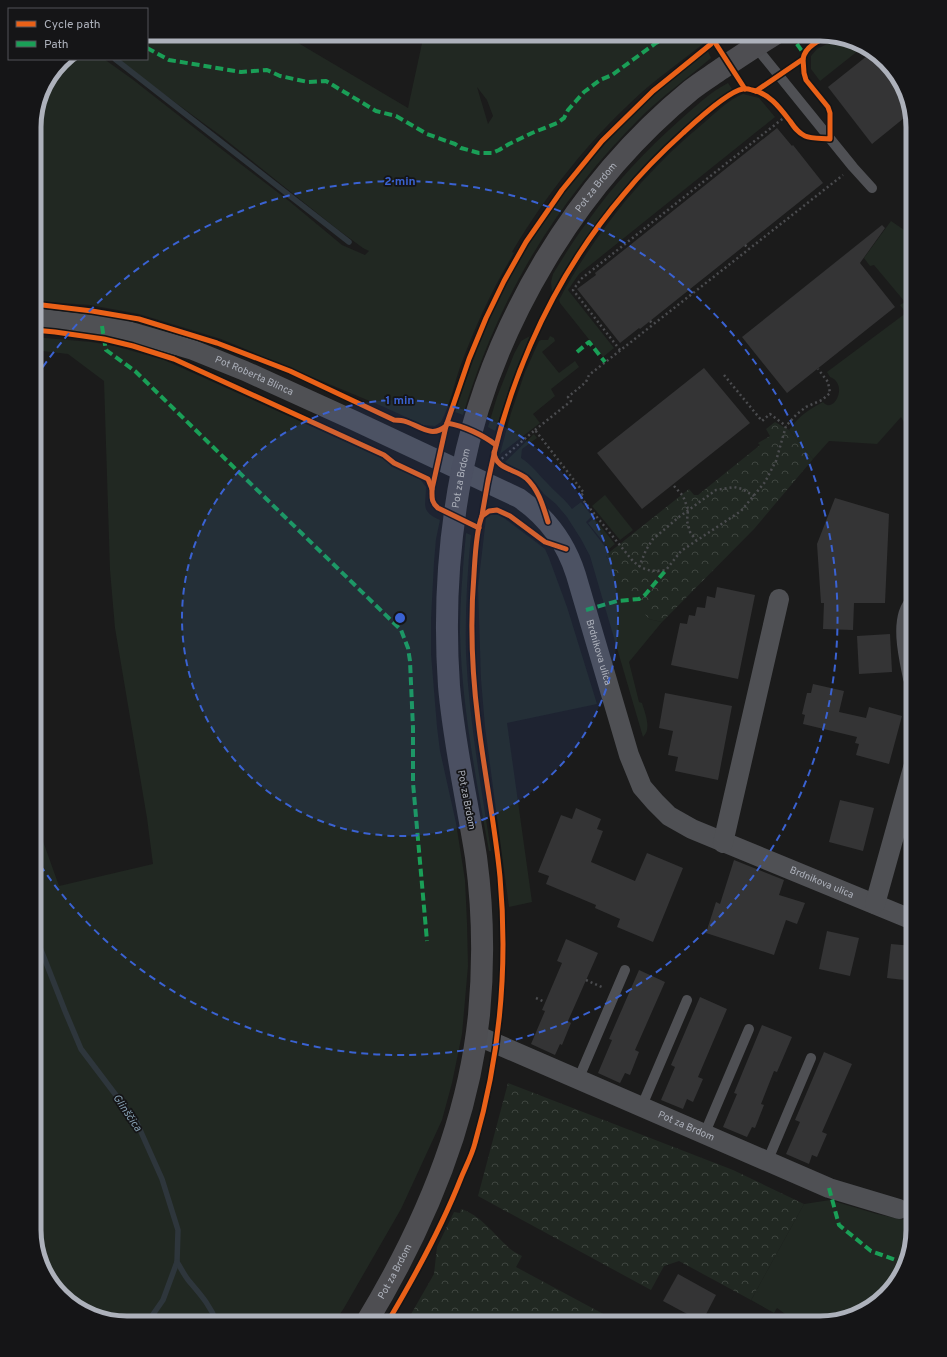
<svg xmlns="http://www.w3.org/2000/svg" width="947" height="1357" font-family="Overpass,sans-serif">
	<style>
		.grass { fill: #212822; fill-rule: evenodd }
		.forest { fill: url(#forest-crowns) }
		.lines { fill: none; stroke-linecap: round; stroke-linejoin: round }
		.stream { stroke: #2e363c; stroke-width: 5.5 }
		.building { fill: #343435 }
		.path { stroke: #4b4c4f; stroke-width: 2.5; stroke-dasharray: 2 3; stroke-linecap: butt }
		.service { stroke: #4f5054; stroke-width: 10 }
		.minor { stroke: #4f5054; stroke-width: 20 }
		.secondary { stroke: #4e4e52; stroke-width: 22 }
		.quiet { stroke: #1a9f57; stroke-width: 4; stroke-dasharray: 8 4; stroke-linecap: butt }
		.cycleway-casing { stroke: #151517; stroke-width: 8 }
		.cycleway { stroke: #ea6118; stroke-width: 5 }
		.ring { fill: none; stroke: #3a62d2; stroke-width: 2; stroke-dasharray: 7 5 }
		.labels { text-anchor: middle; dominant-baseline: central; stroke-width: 3.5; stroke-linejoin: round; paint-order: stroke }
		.street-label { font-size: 10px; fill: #adb1bb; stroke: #151517 }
		.water-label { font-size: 11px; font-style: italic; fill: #86a0b3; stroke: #151517 }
		.rim { fill: none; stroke: #adb1bb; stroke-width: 5 }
		.centre { fill: #3a62d2; stroke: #151517; stroke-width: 2 }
		.ring-label { font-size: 12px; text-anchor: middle; font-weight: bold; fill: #3a62d2; stroke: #151517; stroke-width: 3.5; stroke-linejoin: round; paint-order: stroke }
	</style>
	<defs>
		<pattern id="forest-crowns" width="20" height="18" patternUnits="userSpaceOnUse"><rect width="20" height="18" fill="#212822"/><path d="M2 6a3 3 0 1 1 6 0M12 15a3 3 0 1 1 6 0" fill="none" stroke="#3f4540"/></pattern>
	</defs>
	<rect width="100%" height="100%" fill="#1b1b1b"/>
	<g class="grass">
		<path d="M147,34H283L408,108L424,34H711L709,39C687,57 664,73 642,92C591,138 547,193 512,252L514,253C492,289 475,327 460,367C454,385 450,405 441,422L435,426L423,425L384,407L221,339L139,314L90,305L34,301V122L44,86L62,61L65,59H104L132,79L238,162L289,201L342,245L365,255L369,251L363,248L337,229L221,136L161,92L118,59H147ZM477,87L487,100L493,116L488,124Z"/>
		<path d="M839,38L864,46L820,81L811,69V56L817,49Z"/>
		<path d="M708,51L711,58C689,77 665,94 644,114C555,202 499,296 463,415L455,412C465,383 475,353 487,324C534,215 613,122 708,51Z"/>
		<path d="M728,83L732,89C657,142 597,213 552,293L551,282L553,274C564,256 575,238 588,221C614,184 646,150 680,120C695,107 710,92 728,83Z"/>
		<path d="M743,94L759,98L775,117L579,274L568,290L614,348L603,357L560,303L559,300C595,232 646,170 706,121C717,111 729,100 743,94Z"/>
		<path d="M891,221L913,236V437L901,417L877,444L829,441L813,459L789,430C799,416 808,410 823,402C834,415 849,384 830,377L827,372L906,313L900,305L905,302L874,265L870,266L864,258Z"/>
		<path d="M530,336L512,380L495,431L488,427L497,397L514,354L521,341Z"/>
		<path d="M550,336L554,338L555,341L542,352L559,373L575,361L579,367L551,389L555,396L533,414L540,423L500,454L511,413L525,372L539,341L541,340H548Z"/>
		<path d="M34,337L91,342L115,346L164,360L382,458L392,467L420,479L426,487C426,506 420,511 440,520L436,539L434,562L431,619V654L437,727L440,751L456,823L465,880L467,923L468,966L462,1034L452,1083L442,1120L401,1209L344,1308L334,1323H122L81,1310L47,1276L34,1229V816L59,886L153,864L147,818L115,628L110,570L104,381L68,354L34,350Z"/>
		<path d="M534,434L537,438L522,449L521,458C532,465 539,475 548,484C556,493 565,499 572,509L581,502L592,516L586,522L610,553L606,556L649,619L662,622L629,662L639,702L642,703C645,713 652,729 643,737L590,556L581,539L567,517L556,504L544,494L529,475L505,462Z"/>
		<path d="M605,495L633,530L620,540L592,506Z"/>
		<path d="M491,515H500L545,549L549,558L567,607L597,704L507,723L532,902L509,907L485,727L481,679L478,587L486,518Z"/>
		<path d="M594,518L615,544L609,549L588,523Z"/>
		<path d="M466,533L471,535C467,575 465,614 466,654C469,720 481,786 491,851H489C476,779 462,707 460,634C460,600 463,567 466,533Z"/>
		<path d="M830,1200L877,1214L913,1222V1230L901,1276L866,1310L820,1323H797L777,1308L774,1313L751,1300L804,1204Z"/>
	</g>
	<g class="forest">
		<path d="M775,422L789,430L813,459L754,529L662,622L649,619L624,590L606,555L689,489L694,495H698L760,445L758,443L770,436L766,429Z"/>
		<path d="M508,1083L733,1170L804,1204L751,1300L679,1261L664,1266L651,1290L478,1196Z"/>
		<path d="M461,1209C480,1215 492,1232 506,1245C510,1250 517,1253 522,1256L516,1267L620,1323H406L434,1274L437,1247L454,1212L460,1213Z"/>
	</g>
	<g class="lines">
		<g class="stream">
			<path d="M115,59L349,242"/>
			<path d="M34,932L65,1011L81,1049L137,1123L162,1179L178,1230L177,1262L163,1300L147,1323"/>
			<path d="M177,1262C181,1268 184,1275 189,1281C200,1294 211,1306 217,1323"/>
		</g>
	</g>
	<g class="building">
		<path d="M872,52L900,81L909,114L872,144L828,87Z"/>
		<path d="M777,128L792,146L793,145L823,183L650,321L640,329L639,328L620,343L577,289L596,275L595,273Z"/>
		<path d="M882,225L885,228L860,263L895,307L787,393L742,337Z"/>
		<path d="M704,368L750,423L642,509L597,453Z"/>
		<path d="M835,498L889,514L885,603H854L853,630L823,629L824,603H821L817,544Z"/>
		<path d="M717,587L755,595L738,679L671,665L680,623L687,624L689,615L695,616L697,607L705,608L707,596L715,598Z"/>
		<path d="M890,634L892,672L859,674L857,636Z"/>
		<path d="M813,684L844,691L839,712L866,718L869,707L902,716L889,764L856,755L859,744L855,743L857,737L803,724L805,715L802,714L807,693H811Z"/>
		<path d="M665,693L732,706L718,780L675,771L678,757L668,755L673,731L659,728Z"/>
		<path d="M840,800L874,808L863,851L829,842Z"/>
		<path d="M576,808L601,819L597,829L603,831L591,862L635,881L647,853L683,868L653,942L617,927L620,919L595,908L596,905L546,884L549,876L538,872L561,815L572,819Z"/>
		<path d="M734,860L784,880L779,895L805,903L797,924L786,920L774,955L706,933L716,902L720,904Z"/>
		<path d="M827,931L859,938L850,976L819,969Z"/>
		<path d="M566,939L598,953L568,1021L571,1023L562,1045L560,1044L555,1055L531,1044L545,1011L542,1010L562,963L557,961Z"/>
		<path d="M891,944L913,946V981L887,978Z"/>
		<path d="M639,970L665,982L635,1050L639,1052L630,1075L625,1073L620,1083L598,1073L612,1040L609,1039Z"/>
		<path d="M700,997L727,1009L698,1077L703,1079L693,1102L687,1099L683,1109L661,1100L675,1067L671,1065Z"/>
		<path d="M762,1025L792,1037L777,1072L774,1071L761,1104L764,1105L755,1128L752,1127L747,1137L723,1127L737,1094L734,1093Z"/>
		<path d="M824,1052L852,1064L822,1132L827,1134L817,1157L812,1155L809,1164L786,1154L800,1122L795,1120Z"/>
		<path d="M678,1274L716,1295L702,1322L663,1301Z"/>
	</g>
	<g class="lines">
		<g class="path">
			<path d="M745,245L749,249"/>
			<path d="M650,321L653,324"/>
			<path d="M620,350L573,290L581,279L786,116"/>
			<path d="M724,375L762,421L770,414L786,426"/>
			<path d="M535,430L571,401L568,397L586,382L589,375L843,175"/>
			<path d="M498,462L535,430L584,493L580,496L583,500L632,560C643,571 652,572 666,570L681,551L741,511L765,482L776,461L786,426L797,414L806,407L822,400L830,393L828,382L818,369"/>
			<path d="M674,486L683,496L688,509L687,521L690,532L696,540"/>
			<path d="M639,567L646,550L653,539L679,517L716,490L734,487L742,489L754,496"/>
			<path d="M586,980L604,988"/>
			<path d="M536,998L545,1002"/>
		</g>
		<g class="service">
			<path d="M755,46L853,167L872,188"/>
			<path d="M578,1080L625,970"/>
			<path d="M641,1108L687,1000"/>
			<path d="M704,1135L749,1029"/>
			<path d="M767,1162L811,1058"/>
		</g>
		<g class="minor">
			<path d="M747,34L755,46"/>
			<path id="s1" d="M34,318L102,326L121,329L193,350L245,371L353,420L519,498C547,517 566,543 576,575L629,755L642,787L655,802L669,816L692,829L913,920"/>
			<path d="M913,678C909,658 900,622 913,605"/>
			<path d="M723,843L779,599"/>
			<path d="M875,904L913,768"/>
			<path id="s2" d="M476,1035L829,1188L899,1209"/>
		</g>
		<path class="secondary" id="s3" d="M366,1323C423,1229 468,1125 479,1015C484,962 483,909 476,857C467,800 454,744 449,686C444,614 448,542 462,471C492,325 576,184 691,90C701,82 711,76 721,69C739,57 757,45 775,34"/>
		<g class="quiet">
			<path d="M790,34L804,54"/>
			<path d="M147,48L169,60L241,72L267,70L280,76L308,82L326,81L376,111L396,116L427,134L455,144L461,148L479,153H492L499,150L509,144L532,133L557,123L564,118L568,110L584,92L600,80L612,75L656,43L673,34"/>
			<path d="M102,326L104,339L106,350L135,371L401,630L408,648L410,661L413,728V783L427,941"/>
			<path d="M577,352L589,342L605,362"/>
			<path d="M586,610L617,601L639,599L645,595L666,570"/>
			<path d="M829,1188L839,1225L871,1251L904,1263"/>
		</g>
		<defs>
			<g id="cycleway">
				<path d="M714,41L745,89"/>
				<path d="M756,91L803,59C805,46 820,40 830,36"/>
				<path d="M34,304L92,311L139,319L217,343L290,371L394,420C398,420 402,420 407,422C421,427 432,438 446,426"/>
				<path d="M34,330L55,332L104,339L133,346L174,359L384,455L394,463L428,479L432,489"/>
				<path d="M447,423C464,426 483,435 496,445"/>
				<path d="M494,452C495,469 515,469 526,478C539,490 543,506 548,522"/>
				<path d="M482,516L489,511L497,510L510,516L545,542L566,549"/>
				<path d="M479,528L438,508C431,502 432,498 432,489L446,426L469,359L486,318L504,281L526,242L562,190L602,141L653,91L711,44L716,34"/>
				<path d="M387,1323C415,1276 441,1229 461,1178C466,1166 472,1155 475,1143C500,1056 508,967 500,877C495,825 484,772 478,720C472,672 470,622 474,574C475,558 476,530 482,516C499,399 547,284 624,194C642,172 662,152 683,133C695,122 728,91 743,89C746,88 749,89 752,90C769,93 780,108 790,121C794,127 798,133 805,136C812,139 822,138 830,139V113L828,107L806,80L804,73L803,59"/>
			</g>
		</defs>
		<use href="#cycleway" class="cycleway-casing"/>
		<use href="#cycleway" class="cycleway"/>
	</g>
	<circle cx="400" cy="618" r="218" fill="#3a62d2" fill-opacity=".12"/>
	<g class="ring">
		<circle cx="400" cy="618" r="218"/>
		<path d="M36 377A437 437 0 1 1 36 859"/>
	</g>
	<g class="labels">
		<g class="street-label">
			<text stroke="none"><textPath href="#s3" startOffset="1195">Pot za Brdom</textPath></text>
			<text stroke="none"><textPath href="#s1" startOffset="229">Pot Roberta Blinca</textPath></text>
			<text stroke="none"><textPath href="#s3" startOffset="871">Pot za Brdom</textPath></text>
			<text stroke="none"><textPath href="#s1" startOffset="699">Brdnikova ulica</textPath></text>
			<text transform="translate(466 800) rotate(79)">Pot za Brdom</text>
			<text stroke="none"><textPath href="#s1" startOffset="1047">Brdnikova ulica</textPath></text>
			<text stroke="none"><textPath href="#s2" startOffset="229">Pot za Brdom</textPath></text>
			<text stroke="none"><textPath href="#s3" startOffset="59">Pot za Brdom</textPath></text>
		</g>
		<g class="water-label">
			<text transform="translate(127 1113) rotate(56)">Glinščica</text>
		</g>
	</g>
	<path d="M0 0H947V1357H0ZM127 41H820A86 86 0 0 1 906 127V1230A86 86 0 0 1 820 1316H127A86 86 0 0 1 41 1230V127A86 86 0 0 1 127 41Z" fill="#151517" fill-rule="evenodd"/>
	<path class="rim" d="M127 41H820A86 86 0 0 1 906 127V1230A86 86 0 0 1 820 1316H127A86 86 0 0 1 41 1230V127A86 86 0 0 1 127 41Z"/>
	<circle cx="400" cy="618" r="6" class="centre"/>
	<g class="ring-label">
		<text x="400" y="185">2 min</text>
		<text x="400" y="404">1 min</text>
	</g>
	<rect x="8" y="8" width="140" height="52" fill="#151517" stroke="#525359"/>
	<rect x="16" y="21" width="20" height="6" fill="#ea6118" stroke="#525359"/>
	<text x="44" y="28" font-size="12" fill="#adb1bb">Cycle path</text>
	<rect x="16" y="41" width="20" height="6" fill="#1a9f57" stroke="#525359"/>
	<text x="44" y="48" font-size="12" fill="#adb1bb">Path</text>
</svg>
